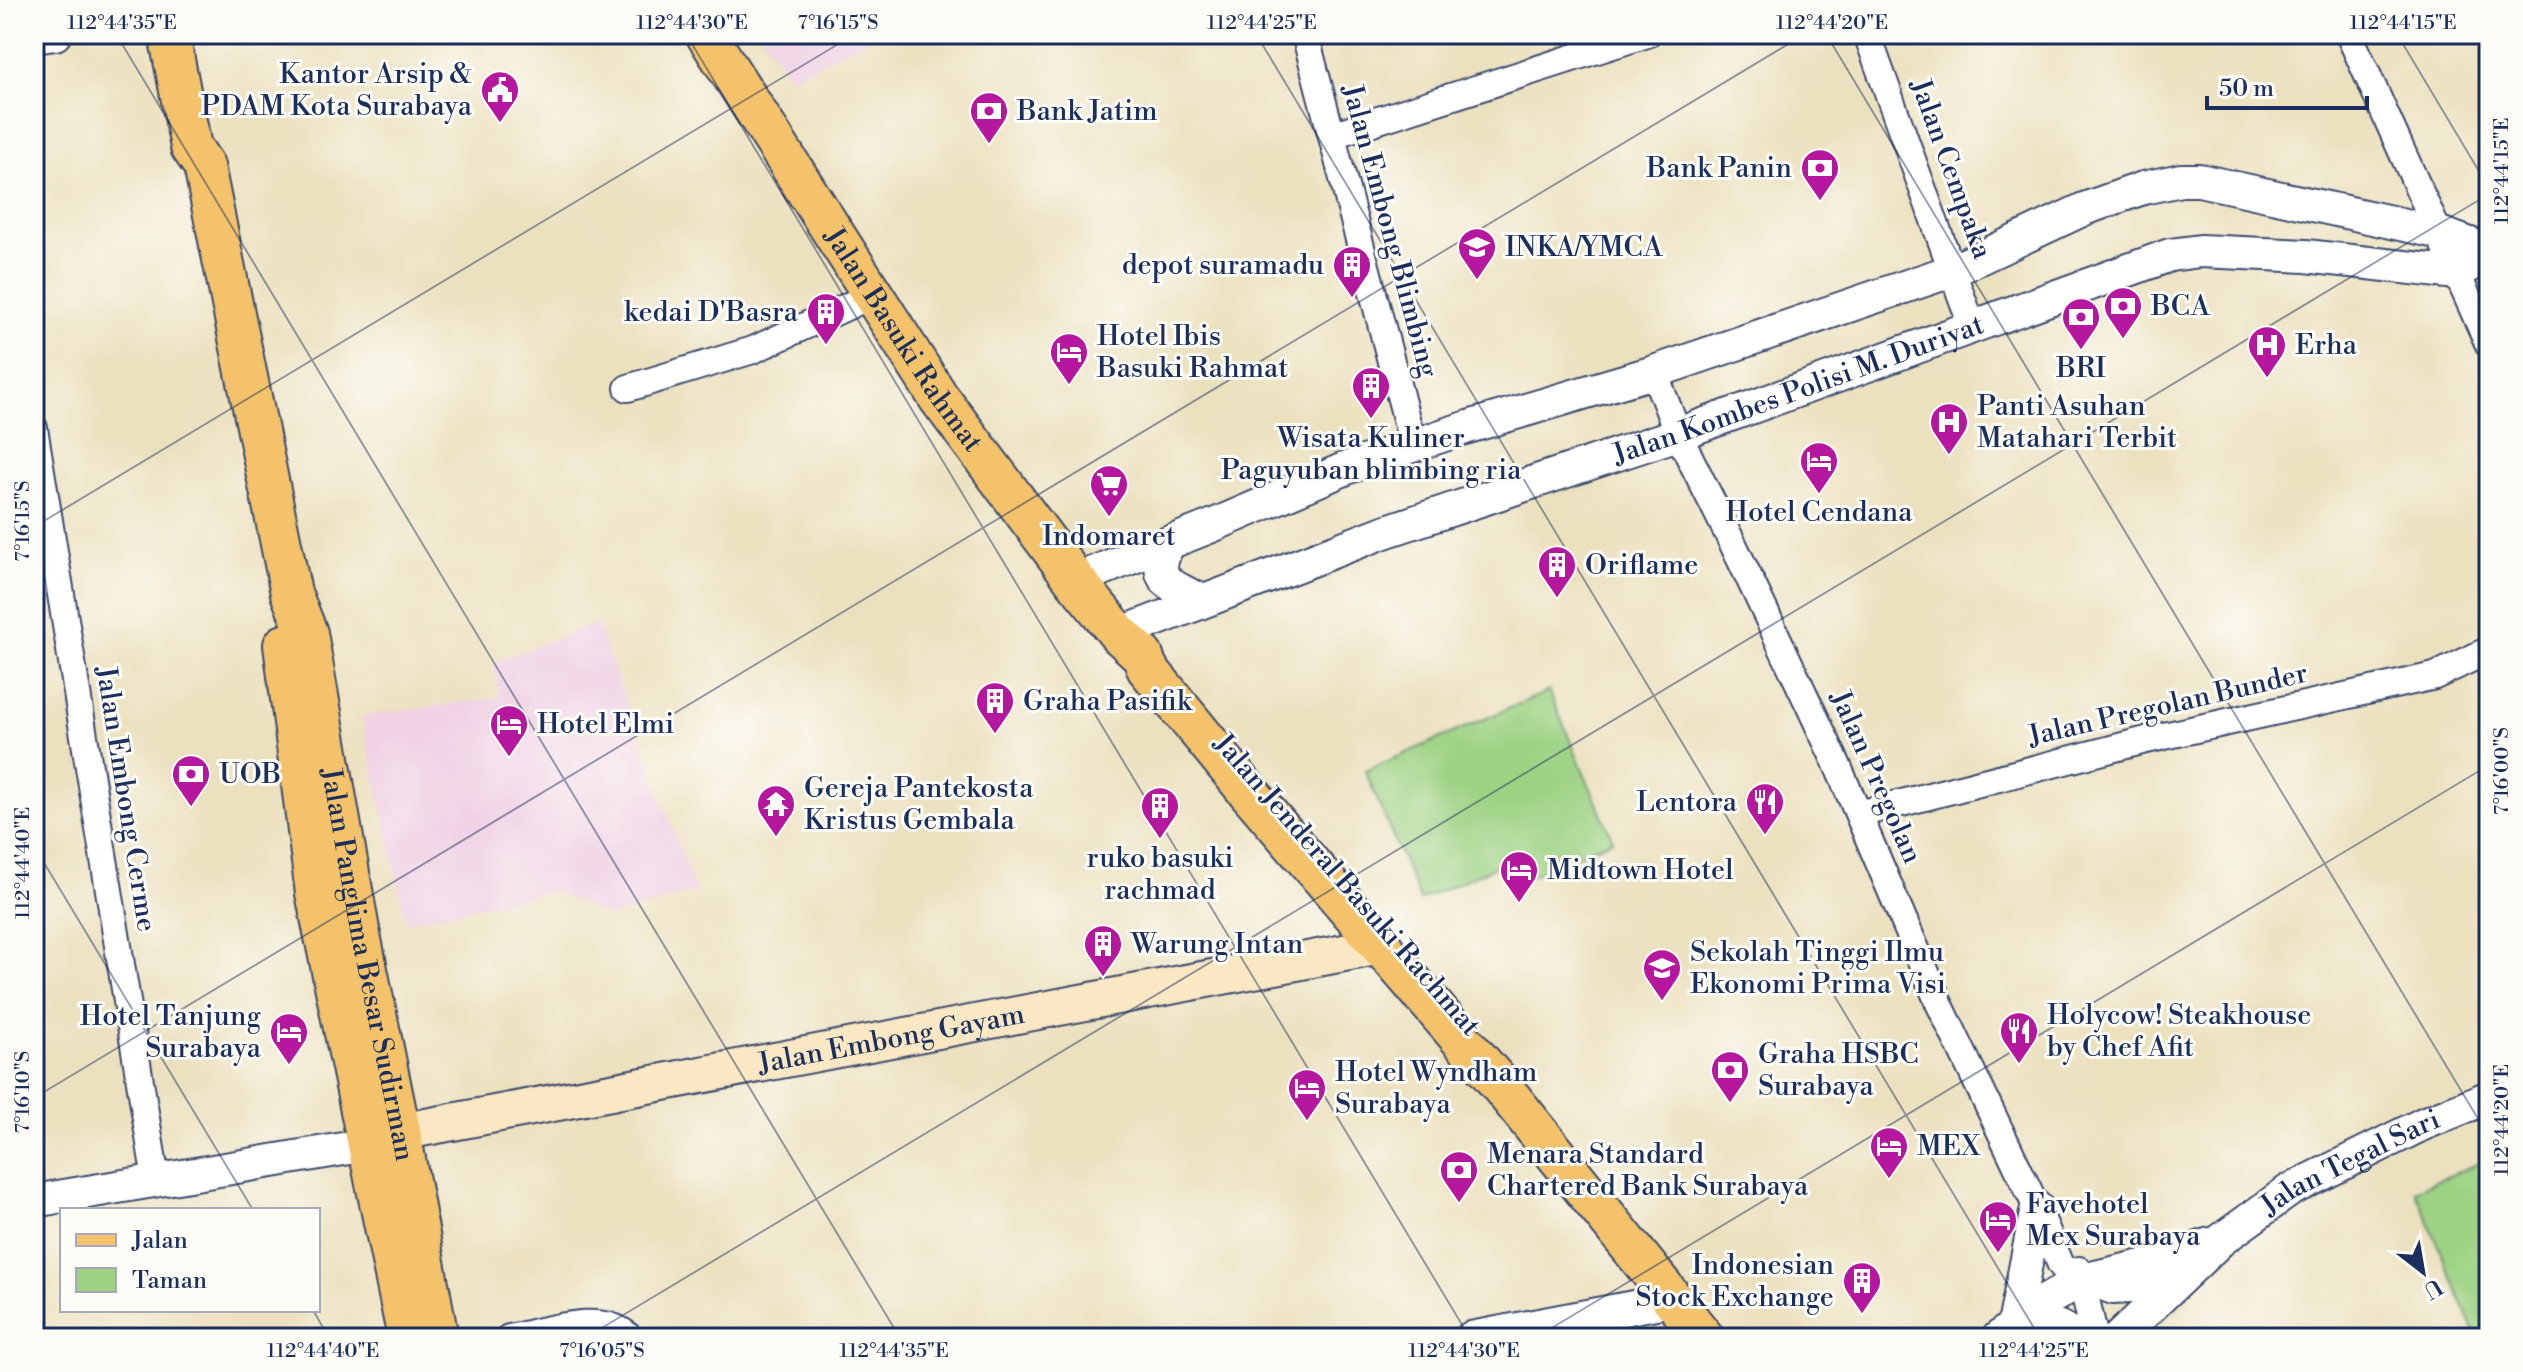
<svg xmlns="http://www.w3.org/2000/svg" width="2523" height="1372" font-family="'Libre Bodoni',serif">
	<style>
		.built { fill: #f0d0e4 }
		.green { fill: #9dd283; stroke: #5c8070; stroke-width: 2 }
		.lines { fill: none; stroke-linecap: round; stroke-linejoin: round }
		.minor-casing { stroke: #3a4a6d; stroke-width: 30 }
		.tertiary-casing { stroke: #3a4a6d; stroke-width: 36 }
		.secondary-casing { stroke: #3a4a6d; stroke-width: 40 }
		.primary-casing { stroke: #3a4a6d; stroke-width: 44 }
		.minor { stroke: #fff; stroke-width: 26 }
		.tertiary { stroke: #fff; stroke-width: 32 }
		.secondary { stroke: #fae7c3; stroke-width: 36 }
		.primary { stroke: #f3c26a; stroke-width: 40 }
		.ticks { fill: none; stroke: #1b2f5e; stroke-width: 2; stroke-opacity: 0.45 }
		.labels { text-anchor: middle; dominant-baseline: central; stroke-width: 6; stroke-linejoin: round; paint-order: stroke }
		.poi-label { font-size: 28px; fill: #1b2f5e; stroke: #fdfcf7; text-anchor: start }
		.street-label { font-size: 28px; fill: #1b2f5e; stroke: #fdfcf7 }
		.neatline { fill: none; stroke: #1b2f5e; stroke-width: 3 }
		.ticks-label { font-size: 20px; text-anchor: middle; fill: #1b2f5e }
	</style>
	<rect width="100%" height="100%" fill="#fdfcf7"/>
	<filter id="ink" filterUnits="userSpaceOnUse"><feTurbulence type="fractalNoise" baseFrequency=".0125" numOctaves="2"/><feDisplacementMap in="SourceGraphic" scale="16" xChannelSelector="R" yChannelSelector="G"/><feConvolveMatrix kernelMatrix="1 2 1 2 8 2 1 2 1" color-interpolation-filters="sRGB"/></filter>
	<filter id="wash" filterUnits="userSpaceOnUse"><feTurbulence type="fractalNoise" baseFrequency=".006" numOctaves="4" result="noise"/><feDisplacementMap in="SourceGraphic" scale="32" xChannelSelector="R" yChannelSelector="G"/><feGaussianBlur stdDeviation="1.8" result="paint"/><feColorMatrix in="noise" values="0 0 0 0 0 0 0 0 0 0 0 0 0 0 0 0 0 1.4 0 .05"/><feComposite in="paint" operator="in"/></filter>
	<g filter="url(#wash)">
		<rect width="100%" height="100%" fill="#ece1bf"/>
		<g class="built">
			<path d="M761,34H877L790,79Z"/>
			<path d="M597,623L696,892L609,917L553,891L406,922L362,716L499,697L494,662Z"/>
		</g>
		<g class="green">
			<path d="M1549,691L1613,840L1510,885L1501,864L1420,900L1365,771Z"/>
			<path d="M2489,1159V1338H2477L2415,1190Z"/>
		</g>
	</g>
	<g filter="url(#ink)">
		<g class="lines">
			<defs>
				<g id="minor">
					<path d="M1305,34L1413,445"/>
					<path d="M1867,34L1972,326"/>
					<path d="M2349,34L2489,345"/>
					<path d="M1332,135L1647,34"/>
					<path d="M1654,372L1678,434L1734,546L1836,762L1939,1003L2037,1208L2061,1265L2072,1276L2113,1291L2145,1289L2177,1275"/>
					<path d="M628,388L753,350L874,294"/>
					<path d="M34,428L156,1180"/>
					<path d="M1859,814L2146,740L2435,676L2489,650"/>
					<path d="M2079,1270L2095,1338"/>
					<path d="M509,1338C543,1332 604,1309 630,1338"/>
				</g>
				<g id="tertiary">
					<path d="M34,37L55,34"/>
					<path d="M1170,542C1148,580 1170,585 1201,600"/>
					<path d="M1075,580L1214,525L1349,467L1465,428L1654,372L1954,270L2084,209L2143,188L2181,180H2199L2437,232L2489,251"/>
					<path id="s1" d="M1119,634L1384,532L1678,434L2170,255L2200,251L2306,256L2457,273L2489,255"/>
					<path d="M34,1201L367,1145"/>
					<path d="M2014,1325L2037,1208"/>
					<path d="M2007,1332C2032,1325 2056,1317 2075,1338"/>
					<path d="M1471,1338L1671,1300"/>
					<path d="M1998,1338L2040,1304L2082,1280L2160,1262L2210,1244"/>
					<path id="s2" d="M2118,1338L2221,1240L2290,1190L2423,1124L2489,1097"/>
				</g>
				<g id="secondary">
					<path id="s3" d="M400,1132L1381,946"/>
				</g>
				<g id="primary">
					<path id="s4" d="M169,34L191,147L204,166L291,593L307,633L359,930L400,1132L438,1338"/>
					<path id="s5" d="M706,34L939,398L1075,580L1119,634L1143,656L1147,668L1246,789L1497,1081L1704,1338"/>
					<path d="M284,645L316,893L408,1338"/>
				</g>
			</defs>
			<use href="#minor" class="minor-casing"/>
			<use href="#tertiary" class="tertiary-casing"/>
			<use href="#secondary" class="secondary-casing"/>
			<use href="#primary" class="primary-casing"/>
			<use href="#minor" class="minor"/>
			<use href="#tertiary" class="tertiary"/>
			<use href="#secondary" class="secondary"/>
			<use href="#primary" class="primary"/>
		</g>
	</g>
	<path class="ticks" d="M116,34L900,1338M686,34L1470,1338M1256,34L2040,1338M1826,34L2489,1137M2397,34L2489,188M34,527L855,34M34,846L253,1210M34,1098L1805,34M313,1310L329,1338M585,1338L2489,194M1535,1338L2489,765M2486,1338L2489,1336"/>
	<defs>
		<symbol id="civic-pin" viewBox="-11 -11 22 30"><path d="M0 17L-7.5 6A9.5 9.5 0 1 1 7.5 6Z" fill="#b5179e" stroke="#fdfcf7"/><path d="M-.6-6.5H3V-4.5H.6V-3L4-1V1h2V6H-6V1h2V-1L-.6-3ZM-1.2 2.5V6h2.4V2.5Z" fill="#fff"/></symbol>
		<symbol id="bank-pin" viewBox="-11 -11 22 30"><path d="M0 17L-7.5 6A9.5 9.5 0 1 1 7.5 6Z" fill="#b5179e" stroke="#fdfcf7"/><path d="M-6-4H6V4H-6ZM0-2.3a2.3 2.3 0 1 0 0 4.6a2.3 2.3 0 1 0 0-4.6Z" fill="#fff"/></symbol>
		<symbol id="school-pin" viewBox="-11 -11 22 30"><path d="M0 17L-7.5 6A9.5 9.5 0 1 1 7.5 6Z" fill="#b5179e" stroke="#fdfcf7"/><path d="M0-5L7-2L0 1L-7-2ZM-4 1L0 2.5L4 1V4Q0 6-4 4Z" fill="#fff"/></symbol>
		<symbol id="building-pin" viewBox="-11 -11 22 30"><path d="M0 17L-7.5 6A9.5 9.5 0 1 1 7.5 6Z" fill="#b5179e" stroke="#fdfcf7"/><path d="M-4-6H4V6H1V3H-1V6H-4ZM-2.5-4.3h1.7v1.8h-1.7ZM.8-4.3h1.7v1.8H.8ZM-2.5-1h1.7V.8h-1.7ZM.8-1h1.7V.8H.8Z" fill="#fff"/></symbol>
		<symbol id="hospital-pin" viewBox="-11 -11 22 30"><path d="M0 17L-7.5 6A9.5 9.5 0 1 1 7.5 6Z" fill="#b5179e" stroke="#fdfcf7"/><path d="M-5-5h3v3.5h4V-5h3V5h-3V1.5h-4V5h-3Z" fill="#fff"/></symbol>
		<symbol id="hotel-pin" viewBox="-11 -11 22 30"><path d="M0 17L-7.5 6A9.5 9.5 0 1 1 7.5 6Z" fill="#b5179e" stroke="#fdfcf7"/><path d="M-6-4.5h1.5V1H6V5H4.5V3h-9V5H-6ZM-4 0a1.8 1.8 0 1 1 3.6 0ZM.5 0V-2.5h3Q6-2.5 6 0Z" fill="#fff"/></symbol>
		<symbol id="supermarket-pin" viewBox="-11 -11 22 30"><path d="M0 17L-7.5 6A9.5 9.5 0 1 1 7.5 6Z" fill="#b5179e" stroke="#fdfcf7"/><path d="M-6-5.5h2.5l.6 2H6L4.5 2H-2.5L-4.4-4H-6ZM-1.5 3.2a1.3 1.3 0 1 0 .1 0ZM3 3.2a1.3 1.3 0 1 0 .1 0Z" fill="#fff"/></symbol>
		<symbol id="restaurant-pin" viewBox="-11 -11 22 30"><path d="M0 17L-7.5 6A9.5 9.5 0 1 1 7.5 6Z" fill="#b5179e" stroke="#fdfcf7"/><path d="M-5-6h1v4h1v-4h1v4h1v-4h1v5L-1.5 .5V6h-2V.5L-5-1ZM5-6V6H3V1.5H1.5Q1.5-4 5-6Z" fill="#fff"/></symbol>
		<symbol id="temple-pin" viewBox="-11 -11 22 30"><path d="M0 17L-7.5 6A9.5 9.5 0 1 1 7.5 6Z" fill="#b5179e" stroke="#fdfcf7"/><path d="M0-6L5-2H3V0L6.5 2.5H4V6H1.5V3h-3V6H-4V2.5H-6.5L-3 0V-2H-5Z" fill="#fff"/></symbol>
		<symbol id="university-pin" viewBox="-11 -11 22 30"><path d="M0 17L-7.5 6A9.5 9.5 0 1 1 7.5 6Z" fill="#b5179e" stroke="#fdfcf7"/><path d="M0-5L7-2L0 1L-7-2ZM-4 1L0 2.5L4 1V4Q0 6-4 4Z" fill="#fff"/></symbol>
	</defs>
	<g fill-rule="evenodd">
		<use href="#civic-pin" x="478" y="68" width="44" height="60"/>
		<use href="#bank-pin" x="967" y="89" width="44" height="60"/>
		<use href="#bank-pin" x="1798" y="146" width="44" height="60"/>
		<use href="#school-pin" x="1455" y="225" width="44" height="60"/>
		<use href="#building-pin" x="1330" y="243" width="44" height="60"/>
		<use href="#bank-pin" x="2101" y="284" width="44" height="60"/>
		<use href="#building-pin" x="804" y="290" width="44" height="60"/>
		<use href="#bank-pin" x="2059" y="295" width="44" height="60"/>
		<use href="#hospital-pin" x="2245" y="323" width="44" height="60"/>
		<use href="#hotel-pin" x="1047" y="330" width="44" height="60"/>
		<use href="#building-pin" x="1349" y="364" width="44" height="60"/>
		<use href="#hospital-pin" x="1927" y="400" width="44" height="60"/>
		<use href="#hotel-pin" x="1797" y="439" width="44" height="60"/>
		<use href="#supermarket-pin" x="1087" y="462" width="44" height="60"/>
		<use href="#building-pin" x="1535" y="543" width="44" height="60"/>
		<use href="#building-pin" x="973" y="679" width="44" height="60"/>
		<use href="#hotel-pin" x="487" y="702" width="44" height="60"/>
		<use href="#bank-pin" x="169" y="752" width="44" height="60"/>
		<use href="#restaurant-pin" x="1743" y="780" width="44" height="60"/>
		<use href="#temple-pin" x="754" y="782" width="44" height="60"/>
		<use href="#building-pin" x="1138" y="784" width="44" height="60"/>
		<use href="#hotel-pin" x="1497" y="848" width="44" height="60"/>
		<use href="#building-pin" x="1081" y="922" width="44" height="60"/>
		<use href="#university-pin" x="1640" y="946" width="44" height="60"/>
		<use href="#restaurant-pin" x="1997" y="1009" width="44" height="60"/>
		<use href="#hotel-pin" x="267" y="1010" width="44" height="60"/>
		<use href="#bank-pin" x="1708" y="1048" width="44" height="60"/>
		<use href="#hotel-pin" x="1285" y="1066" width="44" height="60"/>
		<use href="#hotel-pin" x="1867" y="1124" width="44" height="60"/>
		<use href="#bank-pin" x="1437" y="1148" width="44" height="60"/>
		<use href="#hotel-pin" x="1976" y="1198" width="44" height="60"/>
		<use href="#building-pin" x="1840" y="1259" width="44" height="60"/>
	</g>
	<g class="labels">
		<g class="poi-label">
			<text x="472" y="74" text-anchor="end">Kantor Arsip &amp;<tspan x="472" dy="32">PDAM Kota Surabaya</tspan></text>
			<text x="1017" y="111">Bank Jatim</text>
			<text x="1792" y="168" text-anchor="end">Bank Panin</text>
			<text x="1505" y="247">INKA/YMCA</text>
			<text x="1324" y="265" text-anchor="end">depot suramadu</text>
			<text x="2151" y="306">BCA</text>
			<text x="798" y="312" text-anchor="end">kedai D'Basra</text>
			<text x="1097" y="336">Hotel Ibis<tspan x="1097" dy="32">Basuki Rahmat</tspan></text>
			<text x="2295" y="345">Erha</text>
			<text x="2081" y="368" text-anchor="middle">BRI</text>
			<text x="1977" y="406">Panti Asuhan<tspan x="1977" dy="32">Matahari Terbit</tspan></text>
			<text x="1371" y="438" text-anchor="middle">Wisata Kuliner<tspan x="1371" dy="32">Paguyuban blimbing ria</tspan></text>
			<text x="1819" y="512" text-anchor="middle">Hotel Cendana</text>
			<text x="1109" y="536" text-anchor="middle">Indomaret</text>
			<text x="1585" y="565">Oriflame</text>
			<text x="1023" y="701">Graha Pasifik</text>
			<text x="537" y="724">Hotel Elmi</text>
			<text x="219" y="774">UOB</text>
			<text x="804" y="788">Gereja Pantekosta<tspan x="804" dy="32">Kristus Gembala</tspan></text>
			<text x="1737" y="802" text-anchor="end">Lentora</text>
			<text x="1160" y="858" text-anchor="middle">ruko basuki<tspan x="1160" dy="32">rachmad</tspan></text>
			<text x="1547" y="870">Midtown Hotel</text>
			<text x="1131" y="944">Warung Intan</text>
			<text x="1690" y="952">Sekolah Tinggi Ilmu<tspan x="1690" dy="32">Ekonomi Prima Visi</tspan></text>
			<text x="2047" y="1015">Holycow! Steakhouse<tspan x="2047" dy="32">by Chef Afit</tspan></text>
			<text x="261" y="1016" text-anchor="end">Hotel Tanjung<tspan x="261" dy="32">Surabaya</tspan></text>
			<text x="1758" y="1054">Graha HSBC<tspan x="1758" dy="32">Surabaya</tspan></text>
			<text x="1335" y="1072">Hotel Wyndham<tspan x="1335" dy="32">Surabaya</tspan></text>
			<text x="1917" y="1146">MEX</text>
			<text x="1487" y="1154">Menara Standard<tspan x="1487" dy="32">Chartered Bank Surabaya</tspan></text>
			<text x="2026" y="1204">Favehotel<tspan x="2026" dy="32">Mex Surabaya</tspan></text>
			<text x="1834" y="1265" text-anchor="end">Indonesian<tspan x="1834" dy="32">Stock Exchange</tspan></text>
		</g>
		<g class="street-label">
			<text transform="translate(1951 169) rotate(70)">Jalan Cempaka</text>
			<text transform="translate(1390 231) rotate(75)">Jalan Embong Blimbing</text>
			<text stroke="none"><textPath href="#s5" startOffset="364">Jalan Basuki Rahmat</textPath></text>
			<text stroke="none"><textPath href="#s1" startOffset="722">Jalan Kombes Polisi M. Duriyat</textPath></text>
			<text transform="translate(2168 705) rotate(-13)">Jalan Pregolan Bunder</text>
			<text transform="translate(1876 777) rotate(66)">Jalan Pregolan</text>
			<text transform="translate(126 799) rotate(81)">Jalan Embong Cerme</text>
			<text transform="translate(1347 885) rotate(49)">Jalan Jenderal Basuki Rachmat</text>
			<text stroke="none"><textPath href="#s4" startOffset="954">Jalan Panglima Besar Sudirman</textPath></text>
			<text stroke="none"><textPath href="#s3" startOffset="500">Jalan Embong Gayam</textPath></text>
			<text stroke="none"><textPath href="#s2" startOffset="294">Jalan Tegal Sari</textPath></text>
		</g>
	</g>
	<rect width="2523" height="1372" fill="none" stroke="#fdfcf7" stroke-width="88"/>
	<rect x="60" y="1208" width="260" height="104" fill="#fdfcf7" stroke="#a3aaba" stroke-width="2"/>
	<rect x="76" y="1234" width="40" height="12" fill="#f3c26a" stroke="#a3aaba" stroke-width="2"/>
	<text x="132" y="1248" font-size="24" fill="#1b2f5e">Jalan</text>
	<rect x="76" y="1268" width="40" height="24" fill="#9dd283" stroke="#a3aaba" stroke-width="2"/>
	<text x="132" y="1288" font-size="24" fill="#1b2f5e">Taman</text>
	<g transform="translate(2423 1272) rotate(149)" stroke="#fdfcf7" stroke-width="6" paint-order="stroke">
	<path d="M0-6L14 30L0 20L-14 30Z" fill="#1b2f5e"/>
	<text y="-12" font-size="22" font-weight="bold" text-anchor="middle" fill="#1b2f5e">U</text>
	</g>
	<path d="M2207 96v12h160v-12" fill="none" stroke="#1b2f5e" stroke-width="4"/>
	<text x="2219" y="96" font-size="24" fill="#1b2f5e" stroke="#fdfcf7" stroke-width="6" paint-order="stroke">50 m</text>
	<rect x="44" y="44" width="2435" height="1284" class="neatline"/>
	<g class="ticks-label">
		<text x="122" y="29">112°44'35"E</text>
		<text x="692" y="29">112°44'30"E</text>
		<text x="838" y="29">7°16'15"S</text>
		<text x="1262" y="29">112°44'25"E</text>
		<text x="1832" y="29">112°44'20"E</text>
		<text x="2403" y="29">112°44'15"E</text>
		<text transform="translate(2501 171) rotate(-90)" y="7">112°44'15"E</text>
		<text transform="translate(22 521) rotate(-90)" y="7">7°16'15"S</text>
		<text transform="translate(2501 771) rotate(-90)" y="7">7°16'00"S</text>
		<text transform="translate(22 863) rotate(-90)" y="7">112°44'40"E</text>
		<text transform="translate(22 1092) rotate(-90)" y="7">7°16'10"S</text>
		<text transform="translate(2501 1120) rotate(-90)" y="7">112°44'20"E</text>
		<text x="323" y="1357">112°44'40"E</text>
		<text x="602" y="1357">7°16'05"S</text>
		<text x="894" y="1357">112°44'35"E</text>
		<text x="1464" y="1357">112°44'30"E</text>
		<text x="2034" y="1357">112°44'25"E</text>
	</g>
</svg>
